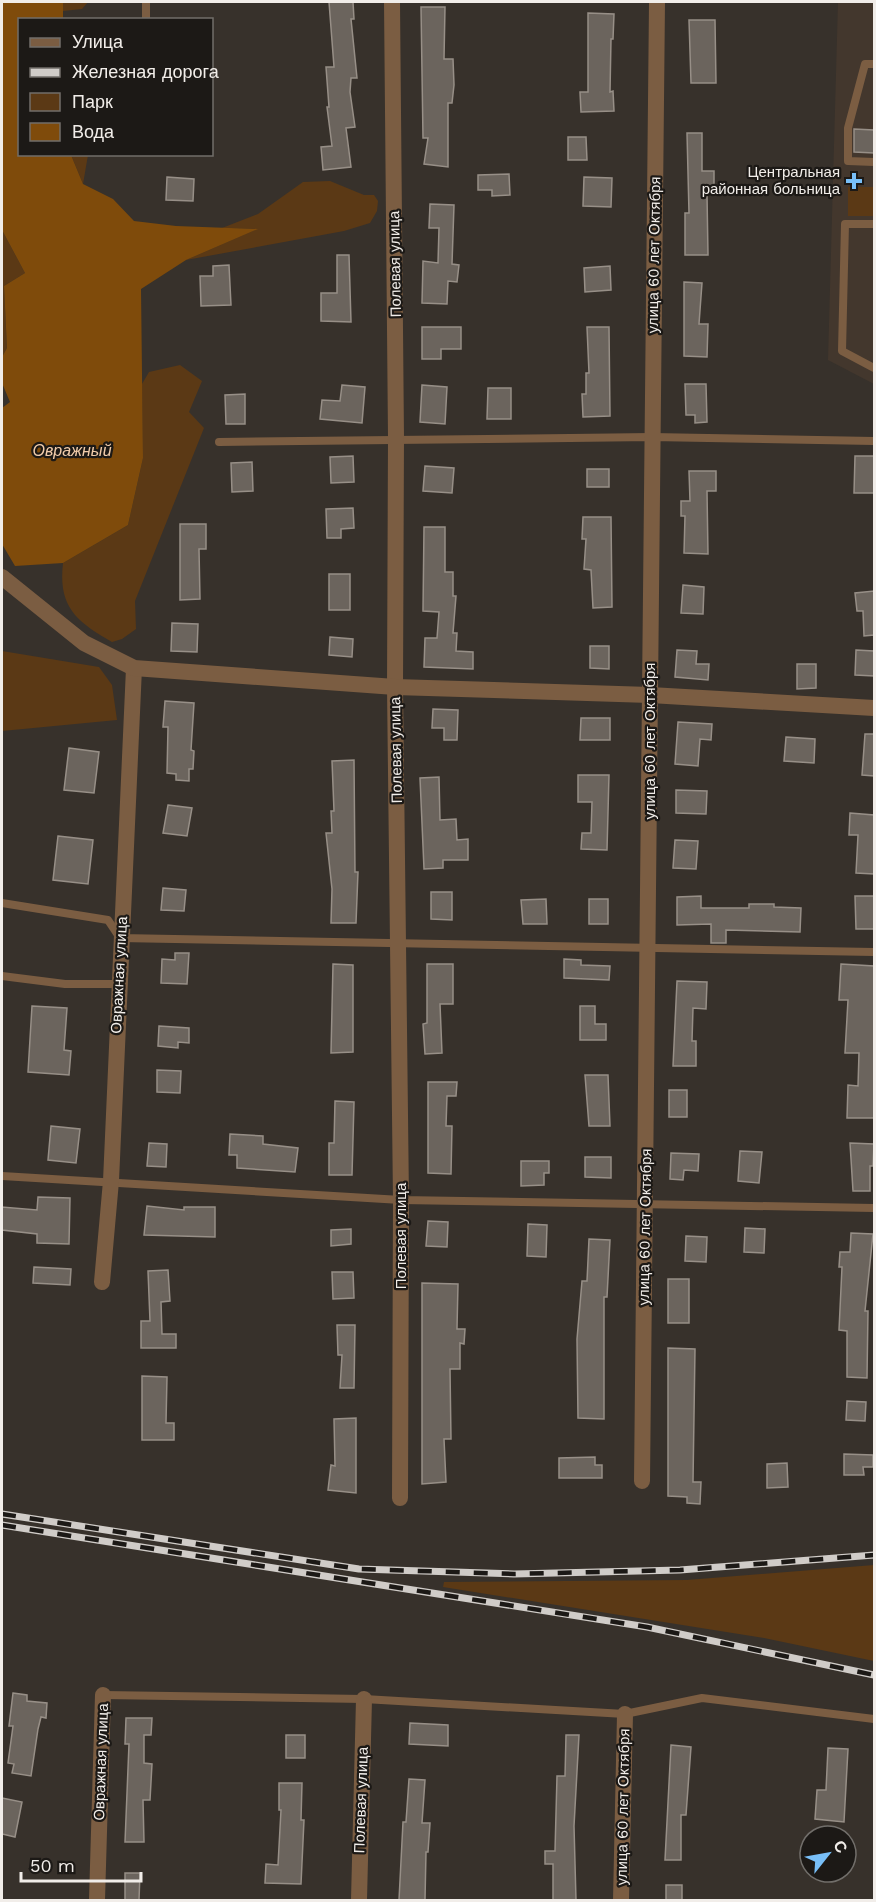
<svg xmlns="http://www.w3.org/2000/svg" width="876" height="1902" font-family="'Work Sans',sans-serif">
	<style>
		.built { fill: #43372d }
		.green { fill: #5b3915 }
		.water { fill: #7f4b0b }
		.building { fill: #6b645d; stroke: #978f87; stroke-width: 1.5 }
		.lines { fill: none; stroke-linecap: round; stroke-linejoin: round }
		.service { stroke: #7b5d42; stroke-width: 8 }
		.minor { stroke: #7b5d42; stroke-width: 16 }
		.tertiary { stroke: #7b5d42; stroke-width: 16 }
		.rail-casing { stroke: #d0ccc8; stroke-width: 7 }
		.rail { stroke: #1c1916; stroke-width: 4.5; stroke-dasharray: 14; stroke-linecap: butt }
		.poi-dot { fill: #78bff8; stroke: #1c1916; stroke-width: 2 }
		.labels { text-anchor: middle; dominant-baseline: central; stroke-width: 4.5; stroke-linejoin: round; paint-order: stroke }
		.poi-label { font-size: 15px; fill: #f1ede9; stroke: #1c1916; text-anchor: end }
		.street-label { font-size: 15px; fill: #f1ede9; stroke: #1c1916 }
		.water-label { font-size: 16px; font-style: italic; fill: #f1ccaa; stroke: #1c1916 }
	</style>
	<rect width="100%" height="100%" fill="#37312b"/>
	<path class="built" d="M838,2H874V384L828,360Z"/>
	<g class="green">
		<path d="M63,2H88L82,9L63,11Z"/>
		<path d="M71,155H88L83,184Z"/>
		<path d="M330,181L364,195H374L378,201L377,211L370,223L344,231L186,260L257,229L222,228L258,214L303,182Z"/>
		<rect x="848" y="187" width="26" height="29"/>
		<path d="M2,230L25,273L4,286L7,348L2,357Z"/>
		<path d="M180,365L202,381L189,412L204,428L135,601L136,629L122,639L112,642C76,621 58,607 63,563L128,525L143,458L142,384L149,372Z"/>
		<path d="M2,651L99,667L112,685L117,720L2,731Z"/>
		<path d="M874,1565V1661L764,1638L443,1587L444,1582L687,1580Z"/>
	</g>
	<path class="water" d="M2,2H63V19L20,20V154L71,155L83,184L113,199L134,221L176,226L258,229L186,260L141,289L143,458L128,525L63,563L15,566L2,544V408L10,402L2,383V357L7,348L4,286L25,273L2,230Z"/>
	<g class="building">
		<path d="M329,2H353L354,19H351L357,78H351L350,92L355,127L346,128L351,167L323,170L321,147L332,146L327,107H329L326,67H334Z"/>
		<path d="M421,7H445L444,59H453L454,85L452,103H448V167L424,164L428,138H423Z"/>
		<path d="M588,13L614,14L613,39H611L610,92L613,91L614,111L581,112L580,92H588Z"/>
		<path d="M689,20H715L716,83H691Z"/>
		<path d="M854,129L874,130V153L854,152Z"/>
		<path d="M687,133H702V171H714V194H707L708,255H685V213H689Z"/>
		<path d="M568,137H586L587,160H568Z"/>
		<path d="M509,174L510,195L492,196V190H478V175Z"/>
		<path d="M167,177L194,179L193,201L166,200Z"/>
		<path d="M584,177L612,178L611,207L583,206Z"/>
		<path d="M430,204L454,205L452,264L459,265L457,282L448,281L447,304L422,303L423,261L438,263L439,228H429Z"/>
		<path d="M337,255H349L351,322L321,321V293H337Z"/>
		<path d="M229,265L231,305L201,306L200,276H213V266Z"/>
		<path d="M610,266L611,290L585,292L584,268Z"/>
		<path d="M684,282L702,283L699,324H708L707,357L684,356Z"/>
		<path d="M422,327H461V349H441V359H422Z"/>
		<path d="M587,327H609L610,416L583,417L582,394H586V373H589Z"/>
		<path d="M685,384H706L707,422L695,423V415H686Z"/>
		<path d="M342,385L365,387L362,423L320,419L322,400L340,401Z"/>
		<path d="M422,385L447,387L445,424L420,422Z"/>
		<path d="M488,388H511V419H487Z"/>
		<path d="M245,394V424H226L225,395Z"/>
		<path d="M353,456L354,482L331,483L330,457Z"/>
		<path d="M855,456H874V493H854Z"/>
		<path d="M252,462L253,491L232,492L231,463Z"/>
		<path d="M425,466L454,468L452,493L423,491Z"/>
		<rect x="587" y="469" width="22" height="18"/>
		<path d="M689,471H716V491H707L708,554L684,553L685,516H681V501H690Z"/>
		<path d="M353,508L354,528L341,529V538H327L326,509Z"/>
		<path d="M583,517H611L612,607L593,608L591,570L584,569L586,539H582Z"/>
		<path d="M180,524H206V549H199L200,599L180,600Z"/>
		<path d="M424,527H445V572H453V596H456L453,633H457L456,651L473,652V669L424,667L425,638H437L439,612L423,611Z"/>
		<rect x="329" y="574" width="21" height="36"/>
		<path d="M683,585L704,587L703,614L681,613Z"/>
		<path d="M874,591V635L864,636L863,611H857L855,593Z"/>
		<path d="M172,623L198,624L197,652L171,651Z"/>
		<path d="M330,637L353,639L352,657L329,655Z"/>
		<path d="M590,646H609V669L590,668Z"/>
		<path d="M677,650L697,651L696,664H709L708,680L675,677Z"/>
		<path d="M856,650L874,651V676L855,675Z"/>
		<path d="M797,664H816V688L797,689Z"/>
		<path d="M165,701L194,703L191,750L194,751L193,769H189V781L176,780V774L167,773L168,727H163Z"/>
		<path d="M433,709L458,710L457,740H444V728H432Z"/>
		<path d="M581,718H610V740H580Z"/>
		<path d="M678,722L712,724L711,740L700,739L698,766L675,764Z"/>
		<path d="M865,734H874V776L862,775Z"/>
		<path d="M786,737L815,739L814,763L784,761Z"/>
		<path d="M69,748L99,752L94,793L64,790Z"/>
		<path d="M354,760L355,872H358L356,923H331L332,889L326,833H332L331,811H334L332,761Z"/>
		<path d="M578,775H609L607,850L581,849L582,833H591L592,802H578Z"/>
		<path d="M439,777L440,820L456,819L457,840L468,839V860H443V868L424,869L420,778Z"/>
		<path d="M676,790L707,791L706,814L676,813Z"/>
		<path d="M168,805L192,808L187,836L163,833Z"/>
		<path d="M850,813L874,815V874L856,873L858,835H849Z"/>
		<path d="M58,836L93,840L88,884L53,880Z"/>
		<path d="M675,840L698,841L696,869L673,868Z"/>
		<path d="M163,888L186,890L184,911L161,910Z"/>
		<path d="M431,892H452V920L431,919Z"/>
		<path d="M701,896V908H749V904H774V907L801,908L800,932L726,930V943H711V924L677,925V897Z"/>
		<path d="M855,896H874V929H856Z"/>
		<path d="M546,899L547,924H523L521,900Z"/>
		<rect x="589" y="899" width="19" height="25"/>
		<path d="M175,953H189L187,984L161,983L162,959L175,960Z"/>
		<path d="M564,959L581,960V965L610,966L609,980L564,978Z"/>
		<path d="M333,964L353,965V1052L331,1053Z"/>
		<path d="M427,964H453V1004H440L442,1053L425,1054L423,1024L427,1023Z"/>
		<path d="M841,964L874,966V1118H847L848,1085L858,1086L859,1053H845L848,1000H839Z"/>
		<path d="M677,981L707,982L706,1009L693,1008L692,1041H696V1066H673Z"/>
		<path d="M32,1006L67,1008L64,1050L71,1051L69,1075L28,1072Z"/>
		<path d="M580,1006H595V1024H606V1040H580Z"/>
		<path d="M159,1026L189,1028V1043L178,1042V1048L158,1046Z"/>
		<path d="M157,1070L181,1071L180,1093L157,1092Z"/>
		<path d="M585,1075H608L610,1126H589Z"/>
		<path d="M428,1082H457L456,1096H447L446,1126H452L451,1174L428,1173Z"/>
		<rect x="669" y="1090" width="18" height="27"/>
		<path d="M335,1101L354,1102L352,1175H329V1143H334Z"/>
		<path d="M51,1126L80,1129L76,1163L48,1160Z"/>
		<path d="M230,1134L263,1136V1144L298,1148L295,1172L237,1168V1155H229Z"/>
		<path d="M149,1143L167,1144L166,1167L147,1166Z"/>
		<path d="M850,1143L874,1144L873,1166H870V1191H853Z"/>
		<path d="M740,1151L762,1152L759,1183L738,1181Z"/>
		<path d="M671,1153L699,1154L698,1171L684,1170L683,1180L670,1179Z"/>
		<path d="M585,1157H611V1178L585,1177Z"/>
		<path d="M521,1161H549V1173H544V1185L521,1186Z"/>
		<path d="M38,1197L70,1198L69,1244L37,1243V1234L2,1230V1207L37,1210Z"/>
		<path d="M147,1206L184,1210V1207H215V1237L144,1235Z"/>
		<path d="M428,1221L448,1222L447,1247L426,1246Z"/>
		<path d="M528,1224L547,1225L546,1257L527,1256Z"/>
		<path d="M745,1228L765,1229L764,1253L744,1252Z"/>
		<path d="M351,1229V1244L331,1246V1230Z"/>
		<path d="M851,1233L873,1234L865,1311H868L867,1378L847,1377V1331L839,1330L842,1267H839L840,1252H850Z"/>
		<path d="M686,1236L707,1237L706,1262L685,1261Z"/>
		<path d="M589,1239L610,1240L607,1297H604V1419L578,1418L577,1339L582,1281H587Z"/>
		<path d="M34,1267L71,1269L70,1285L33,1283Z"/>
		<path d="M168,1270L170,1301L161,1302L162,1334H176V1348H141V1321H150L148,1271Z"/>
		<path d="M332,1272H353L354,1298L333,1299Z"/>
		<rect x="668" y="1279" width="21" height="44"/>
		<path d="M422,1283L458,1284L457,1329H465L464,1344L460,1343V1369H450L451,1439H444L446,1482L422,1484Z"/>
		<path d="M337,1325H355L354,1388H340L342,1355H338Z"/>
		<path d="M668,1348L695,1349L693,1482H701L700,1504L687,1503V1497L668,1496Z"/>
		<path d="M142,1376L167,1377L166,1423H174V1440H142Z"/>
		<path d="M847,1401L866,1402L865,1421L846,1420Z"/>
		<path d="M356,1418V1493L328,1490L331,1465L335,1466L334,1419Z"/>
		<path d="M844,1454L873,1455V1467H863L864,1475H844Z"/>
		<path d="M595,1457V1465H602V1478H559V1458Z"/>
		<path d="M787,1463L788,1487L767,1488V1464Z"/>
		<path d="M13,1693L27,1695V1701L47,1703L46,1718L41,1717L38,1729L31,1776L12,1773L14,1764L8,1763L13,1726H9Z"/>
		<path d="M126,1718H152L151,1735H144V1763L152,1764L150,1800H143L144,1842H125L129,1744H125Z"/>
		<path d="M410,1723L448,1725V1746L409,1744Z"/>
		<rect x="286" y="1735" width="19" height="23"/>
		<path d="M566,1735H579L574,1826L576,1900H553V1864H545V1851H555L557,1776H565Z"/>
		<path d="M671,1745L691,1747L686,1815H681V1860H665Z"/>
		<path d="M828,1748L848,1749L844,1822L815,1819L817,1790H826Z"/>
		<path d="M409,1779L425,1780L422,1823H430L428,1852H426L425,1900H399L403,1822H406Z"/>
		<path d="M279,1783H302L301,1820H304L301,1884L265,1883L266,1864L278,1865L281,1810H279Z"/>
		<path d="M2,1798L22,1802L15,1837L2,1834Z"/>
		<path d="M125,1873H140L139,1900H125Z"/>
		<rect x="666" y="1885" width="16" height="15"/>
	</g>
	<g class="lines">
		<g class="service">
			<path d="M146,2V20"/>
			<path d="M874,64H865L848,128V161L874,162"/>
			<path d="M874,224H845L842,351L874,368"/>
			<path d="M219,442L652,437L874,441"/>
			<path d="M2,903L108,920L120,938L874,952"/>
			<path d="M2,976L65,984H118"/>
			<path d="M2,1176L401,1200L874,1208"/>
			<path d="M103,1695L364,1699L625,1714L702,1698L874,1719"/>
		</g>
		<g class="minor">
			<path d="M392,2L396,438L395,687L401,1200L400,1498"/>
			<path d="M102,1282L111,1181L134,668"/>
			<path d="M642,1481L657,2"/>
			<path d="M97,1900L103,1695"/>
			<path d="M359,1900L364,1699"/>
			<path d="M621,1900L625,1714"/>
		</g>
		<path class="tertiary" d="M2,577L84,643L134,668L395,687L650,695L874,708"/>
		<defs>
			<g id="rail">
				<path d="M2,1514L359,1569L514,1574L680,1570L874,1555"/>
				<path d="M2,1525L647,1627L874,1675"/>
			</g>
		</defs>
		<use href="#rail" class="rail-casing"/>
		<use href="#rail" class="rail"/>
	</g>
	<path class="poi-dot" d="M851 172h6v6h6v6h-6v6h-6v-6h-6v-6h6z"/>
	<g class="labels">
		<g class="poi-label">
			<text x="840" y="172">Центральная<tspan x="840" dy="17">районная больница</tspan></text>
		</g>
		<g class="street-label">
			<text transform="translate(654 255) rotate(-89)">улица 60 лет Октября</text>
			<text transform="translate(395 264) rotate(-91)">Полевая улица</text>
			<text transform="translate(650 741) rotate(-90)">улица 60 лет Октября</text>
			<text transform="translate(396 750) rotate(-91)">Полевая улица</text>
			<text transform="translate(119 975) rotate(-87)">Овражная улица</text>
			<text transform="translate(645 1227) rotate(-89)">улица 60 лет Октября</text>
			<text transform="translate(401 1236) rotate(-90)">Полевая улица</text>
			<text transform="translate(101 1762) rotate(-88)">Овражная улица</text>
			<text transform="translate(361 1800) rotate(-88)">Полевая улица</text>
			<text transform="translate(623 1807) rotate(-89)">улица 60 лет Октября</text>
		</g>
		<g class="water-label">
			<text x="72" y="450">Овражный</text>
		</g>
	</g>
	<rect width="876" height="1902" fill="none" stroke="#f1ede9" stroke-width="6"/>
	<rect x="18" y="18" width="195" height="138" fill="#1c1916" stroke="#716e6a" stroke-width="1.5"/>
	<rect x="30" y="38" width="30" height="9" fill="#7b5d42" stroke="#716e6a" stroke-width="1.5"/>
	<text x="72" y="48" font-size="18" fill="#f1ede9">Улица</text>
	<rect x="30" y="68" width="30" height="9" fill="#d0ccc8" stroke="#716e6a" stroke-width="1.5"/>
	<text x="72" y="78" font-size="18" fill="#f1ede9">Железная дорога</text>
	<rect x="30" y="93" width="30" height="18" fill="#5b3915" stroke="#716e6a" stroke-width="1.5"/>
	<text x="72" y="108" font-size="18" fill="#f1ede9">Парк</text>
	<rect x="30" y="123" width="30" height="18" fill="#7f4b0b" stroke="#716e6a" stroke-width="1.5"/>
	<text x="72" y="138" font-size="18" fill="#f1ede9">Вода</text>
	<g transform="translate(828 1854) rotate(59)"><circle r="28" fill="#1c1916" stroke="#716e6a" stroke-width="1.5"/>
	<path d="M0-4.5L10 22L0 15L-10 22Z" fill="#78bff8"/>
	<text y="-9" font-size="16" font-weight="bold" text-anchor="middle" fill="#f1ede9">С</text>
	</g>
	<path d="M21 1872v9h120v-9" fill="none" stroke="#f1ede9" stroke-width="3"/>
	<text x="30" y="1872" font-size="18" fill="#f1ede9" stroke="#1c1916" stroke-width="4.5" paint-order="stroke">50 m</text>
</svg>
